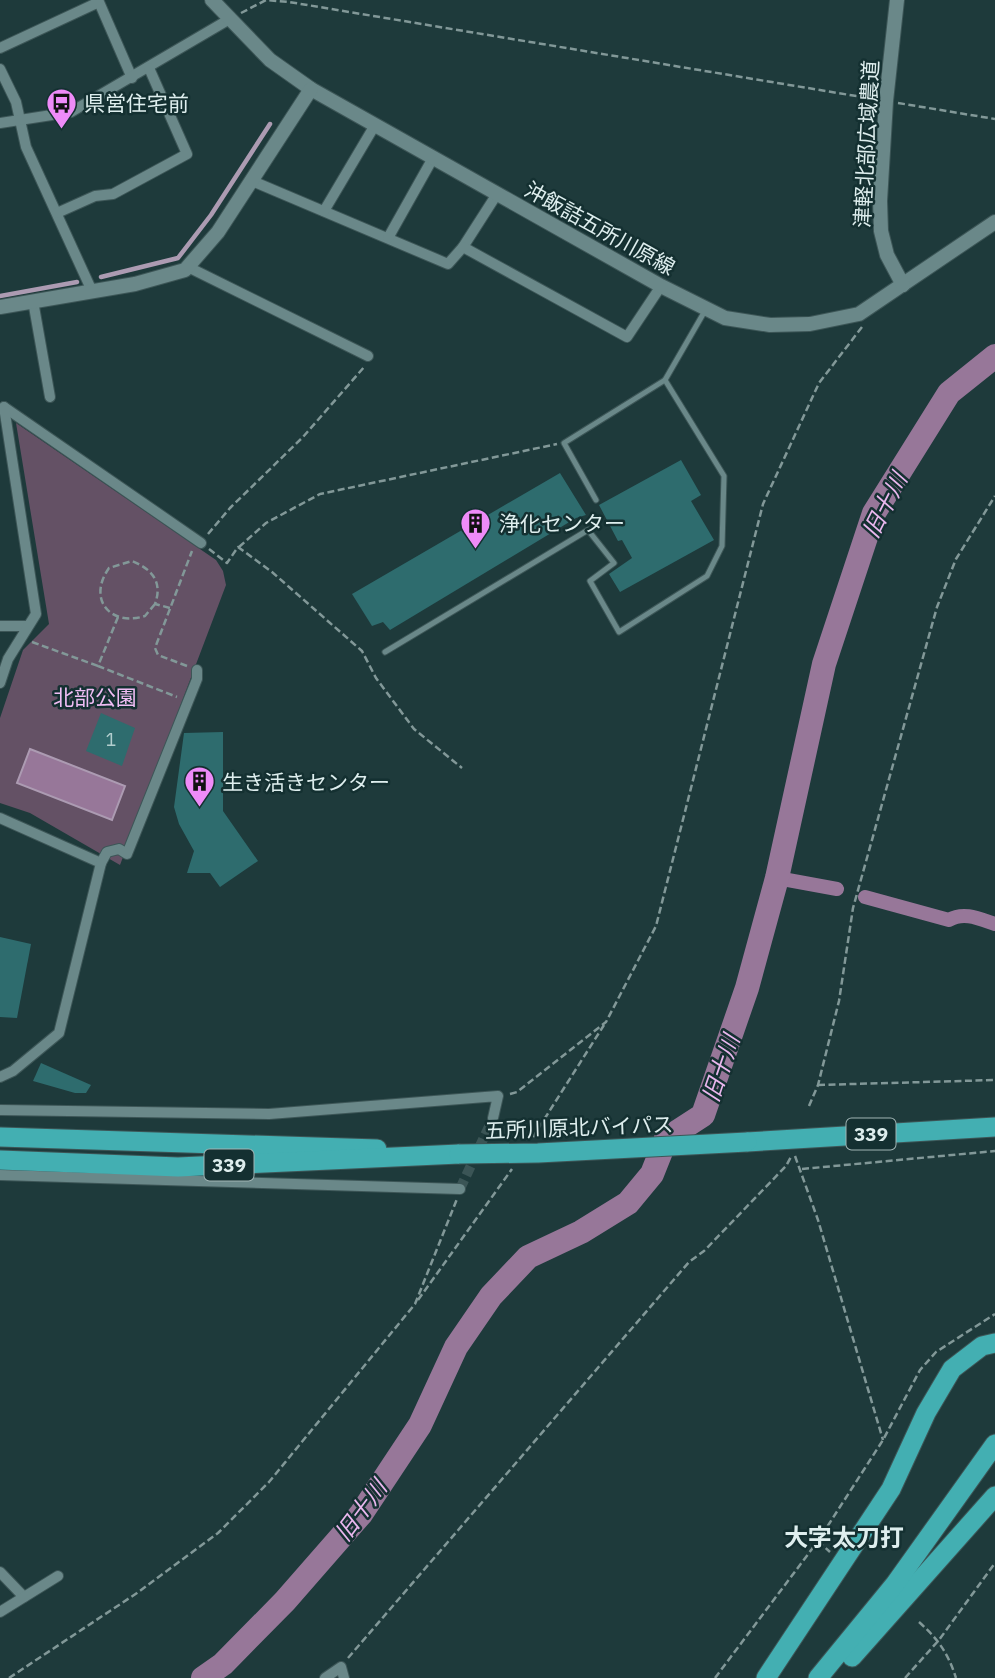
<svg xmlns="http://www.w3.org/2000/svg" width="995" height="1678" font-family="'IBM Plex Sans','Noto Sans JP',sans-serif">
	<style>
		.green { fill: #645165 }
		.water { fill: #977799; stroke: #ac9bb2; stroke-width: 2 }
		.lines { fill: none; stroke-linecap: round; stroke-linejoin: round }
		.stream { stroke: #ac9bb2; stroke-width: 4.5 }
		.canal { stroke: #977799; stroke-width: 14 }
		.river { stroke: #977799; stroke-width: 24 }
		.building { fill: #2e6c6e }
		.street-tunnel { stroke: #3b5556; stroke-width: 10; stroke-dasharray: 10 5; stroke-linecap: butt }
		.lane-casing { stroke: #3d5657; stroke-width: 7 }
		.street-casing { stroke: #3d5657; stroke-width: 12 }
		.secondary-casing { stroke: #3d5657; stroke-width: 16 }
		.highway-casing { stroke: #3d5657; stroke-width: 21 }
		.path { stroke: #829898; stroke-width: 2.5; stroke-dasharray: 7 3.5; stroke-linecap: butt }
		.lane { stroke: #6a8889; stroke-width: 5 }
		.street { stroke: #6a8889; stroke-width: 10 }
		.secondary { stroke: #6a8889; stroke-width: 14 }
		.highway { stroke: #43afb2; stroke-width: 19 }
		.highway-bridge-casing { stroke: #3d5657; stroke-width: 21; stroke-linecap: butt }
		.highway-bridge { stroke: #43afb2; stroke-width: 19 }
		.labels { text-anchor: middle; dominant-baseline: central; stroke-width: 5; stroke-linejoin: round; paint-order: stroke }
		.number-label { font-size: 18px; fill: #b2cece }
		.shield { fill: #143031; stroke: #a1b5b5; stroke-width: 2 }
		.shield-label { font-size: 19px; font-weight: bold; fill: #deeeee }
		.poi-label { font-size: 21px; fill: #deeeee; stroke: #143031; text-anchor: start }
		.street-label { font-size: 21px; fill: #deeeee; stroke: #143031 }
		.park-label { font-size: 21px; fill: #f0bdf4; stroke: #143031 }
		.water-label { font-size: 23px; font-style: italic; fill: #eab7ee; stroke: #143031 }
		.quarter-label { font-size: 24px; font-weight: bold; fill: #deeeee; stroke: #143031 }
	</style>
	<rect width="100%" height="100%" fill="#1e3a3b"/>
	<path class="green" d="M16,423L216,560L223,571L226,585L120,865L30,813L0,803V718L23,650L49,624Z"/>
	<path class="water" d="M30,749L125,786L112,820L17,783Z"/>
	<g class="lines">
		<g class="stream">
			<path d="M101,277L178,258L211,215L270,124"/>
			<path d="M0,296L77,282"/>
		</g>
		<g class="canal">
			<path d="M777,878L837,889"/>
			<path d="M865,897L949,920C964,911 980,919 995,924"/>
		</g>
		<path class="river" d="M203,1678L223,1664L285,1601L361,1514L420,1425L456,1347L491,1296L528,1257L581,1232L628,1203L652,1174L666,1139L703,1115L747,988L777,878L824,664L874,513L949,393L995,356"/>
	</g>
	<g class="building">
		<path d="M681,460L701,495L691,501L714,540L620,592L609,574L632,558L622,540L618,541L599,505Z"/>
		<path d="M560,473L586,515L576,518L390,630L383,622L372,626L352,594Z"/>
		<path d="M101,713L135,728L122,766L86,751Z"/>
		<path d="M223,732V811L258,861L220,887L210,873H187L194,851L179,824L174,807L184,733Z"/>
		<path d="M0,937L31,944L17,1018L0,1017Z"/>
		<path d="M41,1063L91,1085L86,1093H75L33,1081Z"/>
	</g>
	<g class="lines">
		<path class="street-tunnel" d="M460,1189L493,1118"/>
		<defs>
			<g id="lane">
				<path d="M596,500L564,443L665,380"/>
				<path d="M385,652L588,530L614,563L590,581L619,632L707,576L722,546L724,476L665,380L706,309"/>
			</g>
			<g id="street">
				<path d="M0,48L99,2L132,78"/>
				<path d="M0,69L16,102L26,147L92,291"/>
				<path d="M0,123L71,112L228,20"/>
				<path d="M250,180L448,264L463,247L497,194"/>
				<path d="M324,211L375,125"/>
				<path d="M57,213L95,196L113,194L187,154L149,68"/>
				<path d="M388,238L433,158"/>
				<path d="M463,247L627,337L661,286"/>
				<path d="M188,267L368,356"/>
				<path d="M33,301L50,397"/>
				<path d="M4,407L201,543"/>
				<path d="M0,626H27"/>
				<path d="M0,683L8,659L36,614L4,407"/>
				<path d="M0,818L101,863L59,1033L13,1071L0,1077"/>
				<path d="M101,863L107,852L119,849L127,854L197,679V670"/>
				<path d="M0,1110L269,1114L498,1096L493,1118"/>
				<path d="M0,1175L460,1189"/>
				<path d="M0,1572L24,1597"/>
				<path d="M0,1612L58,1576"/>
				<path d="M325,1678L341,1667L344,1678"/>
			</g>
			<g id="secondary">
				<path d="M212,0L270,60L311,89L661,286L725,318L770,325L810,324L859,314L995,222"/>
				<path d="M897,0L886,101L880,201L881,231L887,255L903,285"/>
				<path d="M0,307L135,284L185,270L218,232L311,89"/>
			</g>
			<g id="highway">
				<path d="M0,1137L377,1149"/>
				<path d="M747,1142L995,1127"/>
				<path d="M0,1160L178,1167L459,1154"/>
				<path d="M852,1657L995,1496"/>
				<path d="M766,1678L891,1489L926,1413L952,1369L982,1346L995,1343"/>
				<path d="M818,1678L895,1584L995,1444"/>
			</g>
		</defs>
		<use href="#lane" class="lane-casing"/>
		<use href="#street" class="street-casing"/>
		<use href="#secondary" class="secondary-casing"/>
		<use href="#highway" class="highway-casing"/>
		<g class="path">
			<path d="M241,13L266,0L289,2L874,99"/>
			<path d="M898,103L995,119"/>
			<path d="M208,534L230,508L303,437L365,366"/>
			<path d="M239,547L266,523L320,494L557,444"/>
			<path d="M209,549L227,563L238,547L272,572L362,651L376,678L414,729L462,768"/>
			<path d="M155,604L145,616C110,627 87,599 109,568L132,561C152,569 163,582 155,604L170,608"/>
			<path d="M118,617L98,666L177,697"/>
			<path d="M32,642L98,666"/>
			<path d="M187,666L158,655L155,648L192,551"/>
			<path d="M818,1085L995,1080"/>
			<path d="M510,1094L517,1092L606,1022L656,926L763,504L819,383L862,327"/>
			<path d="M809,1106L818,1085L839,1001L853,908L937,607L956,559L995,496"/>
			<path d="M533,1137L604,1025"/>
			<path d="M795,1156L818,1220L883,1440"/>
			<path d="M802,1169L995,1151"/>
			<path d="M418,1300L512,1169"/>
			<path d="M818,1541L830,1552"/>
			<path d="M919,1622C938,1639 948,1653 956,1678"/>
			<path d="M348,1658L689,1262L704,1251L786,1166L792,1155"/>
			<path d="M9,1678L137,1593L218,1533L269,1482L415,1304L457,1199"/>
			<path d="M715,1678L818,1541L883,1440L920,1370L936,1352L995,1314"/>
			<path d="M905,1678L939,1640L995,1563"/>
		</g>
		<use href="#lane" class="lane"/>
		<use href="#street" class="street"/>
		<use href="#secondary" class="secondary"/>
		<use href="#highway" class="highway"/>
		<defs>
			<path id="highway-bridge" d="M459,1154L538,1153L747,1142"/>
		</defs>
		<use href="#highway-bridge" class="highway-bridge-casing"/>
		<use href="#highway-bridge" class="highway-bridge"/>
	</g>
	<defs>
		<symbol id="bus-pin" viewBox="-11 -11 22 30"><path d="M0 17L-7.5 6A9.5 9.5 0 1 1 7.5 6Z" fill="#ee8bf8" stroke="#143031"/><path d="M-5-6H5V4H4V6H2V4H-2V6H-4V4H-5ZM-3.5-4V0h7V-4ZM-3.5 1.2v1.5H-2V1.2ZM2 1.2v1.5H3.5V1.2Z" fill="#111"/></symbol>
		<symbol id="building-pin" viewBox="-11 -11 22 30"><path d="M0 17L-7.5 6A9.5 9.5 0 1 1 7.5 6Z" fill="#ee8bf8" stroke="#143031"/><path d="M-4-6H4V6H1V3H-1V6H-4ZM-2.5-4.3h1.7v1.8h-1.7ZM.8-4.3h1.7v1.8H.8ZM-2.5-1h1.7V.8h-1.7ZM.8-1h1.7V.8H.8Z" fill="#111"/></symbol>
	</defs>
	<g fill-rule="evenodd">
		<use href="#bus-pin" x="44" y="86" width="35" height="47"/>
		<use href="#building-pin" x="458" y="506" width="35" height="47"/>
		<use href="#building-pin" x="182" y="764" width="35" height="47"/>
	</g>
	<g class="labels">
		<g class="number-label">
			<text x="111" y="739">1</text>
		</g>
		<g class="shield">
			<rect x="846.5" y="1118.5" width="49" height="31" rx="5"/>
			<rect x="204.5" y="1149.5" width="49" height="31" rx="5"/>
		</g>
		<g class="shield-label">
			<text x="871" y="1134">339</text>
			<text x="229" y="1165">339</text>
		</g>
		<g class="poi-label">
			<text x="84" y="103">県営住宅前</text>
			<text x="499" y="523">浄化センター</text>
			<text x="222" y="782">生き活きセンター</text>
		</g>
		<g class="street-label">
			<text transform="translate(866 144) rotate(-87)">津軽北部広域農道</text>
			<text transform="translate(600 228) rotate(29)">沖飯詰五所川原線</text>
			<text transform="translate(579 1127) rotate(-2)">五所川原北バイパス</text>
		</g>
		<g class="park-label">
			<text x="95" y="697">北部公園</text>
		</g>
		<g class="water-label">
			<text transform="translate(884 505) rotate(-63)">旧十川</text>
			<text transform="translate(720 1068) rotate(-71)">旧十川</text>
			<text transform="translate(360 1510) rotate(-53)">旧十川</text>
		</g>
		<g class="quarter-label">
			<text x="844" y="1537">大字太刀打</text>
		</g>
	</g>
</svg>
